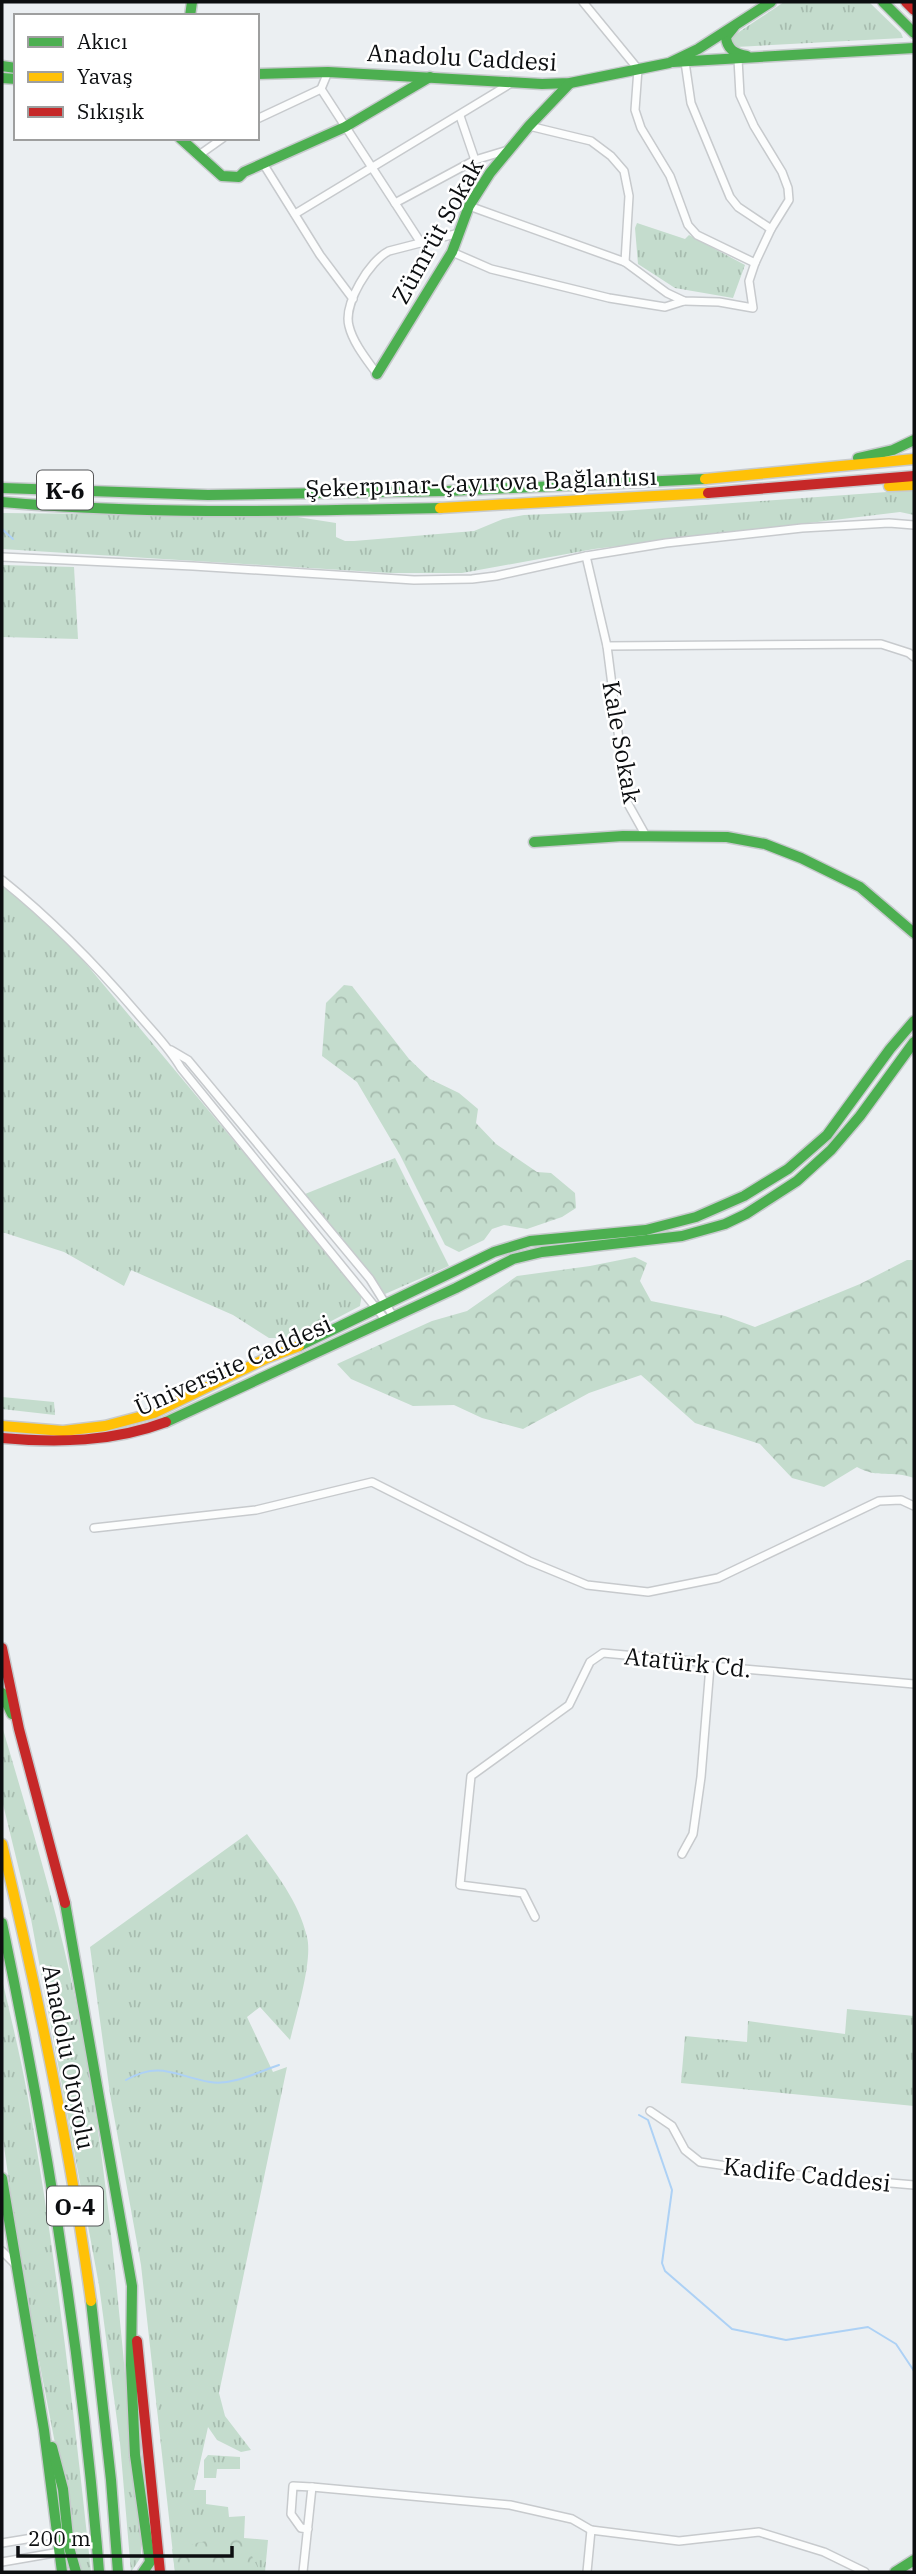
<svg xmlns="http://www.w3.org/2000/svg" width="916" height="2574" font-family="'IBM Plex Serif',serif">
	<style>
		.grass { fill: url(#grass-tufts) }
		.forest { fill: url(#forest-crowns) }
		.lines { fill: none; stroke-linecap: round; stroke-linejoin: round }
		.stream { stroke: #add1f5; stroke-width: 2 }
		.street-casing { stroke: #c7cacd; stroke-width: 10 }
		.fast-casing { stroke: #c7cacd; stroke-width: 13 }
		.slow-casing { stroke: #c7cacd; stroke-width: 13 }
		.jam-casing { stroke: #c7cacd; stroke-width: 13 }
		.street { stroke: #fcfdfd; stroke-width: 7 }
		.fast { stroke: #4caf50; stroke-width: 10 }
		.slow { stroke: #ffc107; stroke-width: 10 }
		.jam { stroke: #c62828; stroke-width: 10 }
		.labels { text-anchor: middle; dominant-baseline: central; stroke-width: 5; stroke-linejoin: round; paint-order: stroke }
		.shield { fill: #fff; stroke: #555658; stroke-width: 2 }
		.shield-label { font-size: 23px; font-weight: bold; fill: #0c0e10 }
		.street-label { font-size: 24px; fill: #0c0e10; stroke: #fff }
	</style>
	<defs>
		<pattern id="grass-tufts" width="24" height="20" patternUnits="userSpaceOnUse" patternTransform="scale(1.75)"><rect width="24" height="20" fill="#c4dccd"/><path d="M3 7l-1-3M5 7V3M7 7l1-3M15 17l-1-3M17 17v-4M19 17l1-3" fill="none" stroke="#a7bcaf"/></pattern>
		<pattern id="forest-crowns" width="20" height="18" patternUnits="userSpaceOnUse" patternTransform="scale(1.75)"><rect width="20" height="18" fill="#c4dccd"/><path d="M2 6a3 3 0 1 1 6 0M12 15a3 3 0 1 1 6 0" fill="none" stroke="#a7bcaf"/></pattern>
	</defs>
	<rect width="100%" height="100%" fill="#ebeff2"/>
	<g class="grass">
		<path d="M784,2H869L901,33L903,38L736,47L731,43L730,39L733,36Z"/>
		<path d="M637,223L685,239L689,235L745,265L733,298L675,288L638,264L635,228Z"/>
		<path d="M901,491H914V515L900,512L594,549L462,573H390L2,549V513L291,516L336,523V537L345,541H354L474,531L503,519L524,515L621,511Z"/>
		<path d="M2,565L74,567L78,639L2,637Z"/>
		<path d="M2,885L40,916L77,953L362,1294L360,1306L299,1338H269L233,1315L131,1270L124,1286L64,1252L2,1232Z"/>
		<path d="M395,1158L449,1266L385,1294L305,1194Z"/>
		<path d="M2,1397L54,1402L55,1415L2,1409Z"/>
		<path d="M2,1726C29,1818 57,1909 76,2002C112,2179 122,2360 141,2539V2557L131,2572L120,2443L99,2285L31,1919L2,1800Z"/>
		<path d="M247,1834C270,1866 298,1898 307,1937C313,1960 296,2016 290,2040L260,2007L247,2017L273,2072L287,2067L219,2393L225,2416L251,2450L241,2452L217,2440L208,2427L194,2490H206V2504L228,2507L229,2517L245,2516L244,2538L268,2540L265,2572H175L141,2265L110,2094L90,1947Z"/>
		<path d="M2,1979C11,2019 21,2058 28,2098C56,2255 74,2414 91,2572H83L79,2568L21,2267L2,2132Z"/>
		<path d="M847,2009L914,2016V2106L681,2083L685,2036L747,2042L748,2021L845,2034Z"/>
		<path d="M208,2455L240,2457V2469H217L216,2478H204V2460Z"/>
	</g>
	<g class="forest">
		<path d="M344,985L352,986L409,1059L430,1079L459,1093L478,1109L476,1123L496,1144L537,1172L551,1173L575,1193L576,1208L562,1217L527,1229L504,1225L492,1229L484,1240L459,1252L445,1245L400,1155L357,1082L322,1056L326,1003Z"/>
		<path d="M635,1257L647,1263L640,1281L651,1301L725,1316L755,1327L860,1284L907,1260H914V1478C892,1470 878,1479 857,1467L824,1487L792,1478L760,1444L695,1423L641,1375L589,1393L523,1429L482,1418L454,1405L413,1406L351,1379L337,1364L432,1321L467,1311L517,1276L590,1266Z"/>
		<path d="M243,2538L260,2572H175L172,2549L206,2541Z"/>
	</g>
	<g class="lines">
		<g class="stream">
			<path d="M2,529L13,539"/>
			<path d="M126,2080C161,2060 177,2077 210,2082C232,2086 258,2072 279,2065"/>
			<path d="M639,2115L648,2120L672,2190L662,2263L665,2271L732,2329L786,2340L868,2327L896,2344L914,2371"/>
		</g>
		<defs>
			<g id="street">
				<path d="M583,2L638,69L635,110L641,128L670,176L688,225L697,235L755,263"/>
				<path d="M685,62L691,103L730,197L738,207L771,229"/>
				<path d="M328,72L321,89L421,243"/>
				<path d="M460,116L475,160"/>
				<path d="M257,119L321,89"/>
				<path d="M529,126L591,141L611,156L624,171L629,196L625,262"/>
				<path d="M199,155L223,138"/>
				<path d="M264,165L320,255L353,299"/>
				<path d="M395,203L475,160L508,150"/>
				<path d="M469,206L625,262L667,293L684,301L719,302L753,308L749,281L755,263L771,229L789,200L788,188L782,172L754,126L740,95L738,59"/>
				<path d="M295,214L513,82"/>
				<path d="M452,252L491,269L609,298L665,307L684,301"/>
				<path d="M377,374C367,360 353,343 349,326C343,304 370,260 389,251L459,233"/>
				<path d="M586,556L607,646L627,802L646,836"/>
				<path d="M2,557L193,566L414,580L472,579L496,576L586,556L666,543L802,528L889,523L914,525"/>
				<path d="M607,646L881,644L909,653L914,657"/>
				<path d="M2,880C52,920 95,964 137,1013C153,1032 169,1047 181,1068L385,1319"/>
				<path d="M171,1050L188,1060L370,1279L393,1316"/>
				<path d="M94,1528L256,1510L372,1482L529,1561L587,1585L648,1592L718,1578L879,1501L901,1500L914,1506"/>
				<path d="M682,1854L693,1834L701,1777L710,1666"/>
				<path d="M535,1917L523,1893L460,1885L471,1776L569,1705L590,1662L603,1653L692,1661L710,1666L914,1684"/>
				<path d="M650,2111L672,2126L685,2150L700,2162L774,2173L914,2185"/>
				<path d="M2,2251L15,2264"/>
				<path d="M312,2487L510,2505L572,2519L591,2530L679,2541L759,2532L824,2552L865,2572"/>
				<path d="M2,2543L57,2534"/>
				<path d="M2,2562L60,2552"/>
				<path d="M303,2572L312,2487L293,2486L291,2514L301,2528L308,2529"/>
				<path d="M587,2572L591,2530"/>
			</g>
			<g id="fast">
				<path d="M883,2L914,33"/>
				<path d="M190,16L192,2"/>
				<path d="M734,27L726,37C727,50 736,54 747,56"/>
				<path d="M673,62L914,48"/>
				<path d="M2,66L16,68"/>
				<path d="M257,74L328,72L542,84L570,83L669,63L698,49L771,2"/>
				<path d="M2,78L16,79"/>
				<path d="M180,138L222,176L239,177L244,172L345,127L430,77"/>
				<path d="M377,374L452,252L469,206L490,173L529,126L570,83"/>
				<path d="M858,458L893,450L914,440"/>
				<path d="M2,488L208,495L447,491L705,479"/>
				<path d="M2,502C147,515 294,511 440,508"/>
				<path d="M534,842L623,836L727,837L765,844L801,858L860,887L914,933"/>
				<path d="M299,1346L494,1252L530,1241L646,1230L696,1217L744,1196L788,1169L827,1135L890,1049L914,1021"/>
				<path d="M166,1422L456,1288L513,1259L542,1252L682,1236L725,1224L746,1214L797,1181L831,1150L860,1116L914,1042"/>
				<path d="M2,1693L12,1714"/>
				<path d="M65,1903L132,2286L131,2365L135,2455L150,2562L143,2572"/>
				<path d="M2,1923C47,2138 82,2353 99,2572"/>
				<path d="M2,2178L44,2430L62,2572"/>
				<path d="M91,2301L111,2480L118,2572"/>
				<path d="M52,2447L63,2489L69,2547L76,2572"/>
				<path d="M895,2572L914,2560"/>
			</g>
			<g id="slow">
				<path d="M705,479L914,459"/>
				<path d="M889,486L914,485"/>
				<path d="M440,508L708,493"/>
				<path d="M2,1426L63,1431L105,1426L154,1413L267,1358L299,1346"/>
				<path d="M2,1844C38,1995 70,2147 91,2301"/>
			</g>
			<g id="jam">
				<path d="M906,2L914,10"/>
				<path d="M708,493L914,476"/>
				<path d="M2,1438C57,1443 113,1442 166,1422"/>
				<path d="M2,1648L19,1729L65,1903"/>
				<path d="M137,2341L160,2572"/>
			</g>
		</defs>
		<use href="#street" class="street-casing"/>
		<use href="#fast" class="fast-casing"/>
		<use href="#slow" class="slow-casing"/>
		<use href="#jam" class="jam-casing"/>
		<use href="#street" class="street"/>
		<use href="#fast" class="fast"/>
		<use href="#slow" class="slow"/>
		<use href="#jam" class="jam"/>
	</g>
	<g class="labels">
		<g class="shield">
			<rect x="37" y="470.5" width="56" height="39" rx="5"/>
			<rect x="47" y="2186.5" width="56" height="39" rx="5"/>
		</g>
		<g class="shield-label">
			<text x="65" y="490">K-6</text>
			<text x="75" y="2206">O-4</text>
		</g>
		<g class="street-label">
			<text transform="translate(462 57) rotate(3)">Anadolu Caddesi</text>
			<text transform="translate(437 231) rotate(-61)">Zümrüt Sokak</text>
			<text transform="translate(481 482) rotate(-2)">Şekerpınar-Çayırova Bağlantısı</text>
			<text transform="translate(622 742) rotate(80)">Kale Sokak</text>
			<text transform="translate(233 1365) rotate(-24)">Üniversite Caddesi</text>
			<text transform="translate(688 1662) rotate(6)">Atatürk Cd.</text>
			<text transform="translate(69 2057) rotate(79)">Anadolu Otoyolu</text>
			<text transform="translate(807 2174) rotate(6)">Kadife Caddesi</text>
		</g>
	</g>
	<rect width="916" height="2574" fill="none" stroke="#0c0e10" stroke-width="7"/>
	<rect x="14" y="14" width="245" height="126" fill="#ffffff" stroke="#9e9f9f" stroke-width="2"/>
	<rect x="28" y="37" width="35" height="10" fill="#4caf50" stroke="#9e9f9f" stroke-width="2"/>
	<text x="77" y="49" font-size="21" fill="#0c0e10">Akıcı</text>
	<rect x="28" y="72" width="35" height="10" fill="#ffc107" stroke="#9e9f9f" stroke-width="2"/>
	<text x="77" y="84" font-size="21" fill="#0c0e10">Yavaş</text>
	<rect x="28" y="107" width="35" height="10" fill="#c62828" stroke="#9e9f9f" stroke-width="2"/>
	<text x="77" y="119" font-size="21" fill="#0c0e10">Sıkışık</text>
	<path d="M18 2546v10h214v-10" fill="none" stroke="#0c0e10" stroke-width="3.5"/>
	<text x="28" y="2546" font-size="21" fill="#0c0e10" stroke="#ffffff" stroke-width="5" paint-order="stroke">200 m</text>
</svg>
